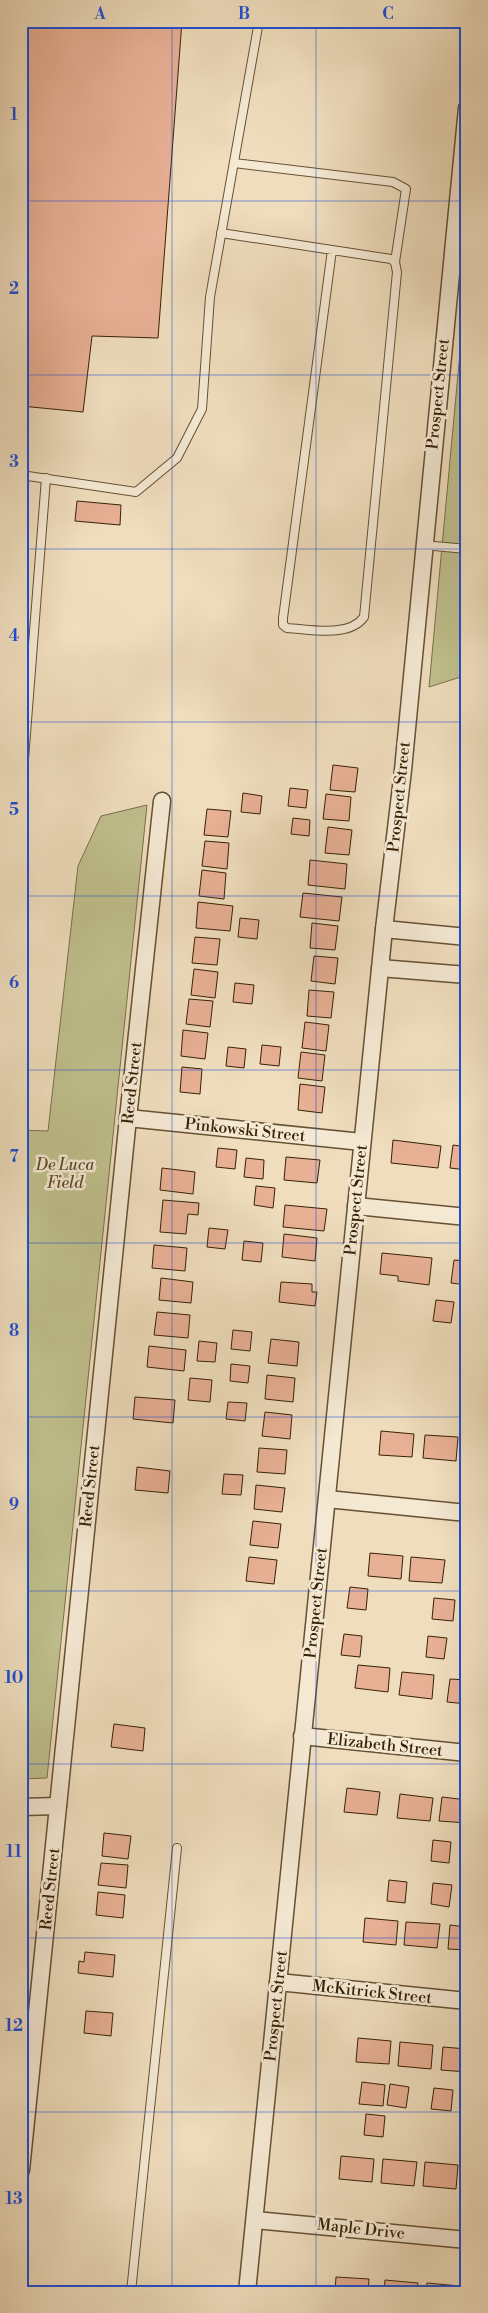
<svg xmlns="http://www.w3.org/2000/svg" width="488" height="2313" font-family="'Libre Bodoni',serif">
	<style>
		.green { fill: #bfbf8d; stroke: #7b7048 }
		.building { fill: #e8b095; stroke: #372204 }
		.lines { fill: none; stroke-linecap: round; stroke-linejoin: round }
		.service-casing { stroke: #655132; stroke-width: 10 }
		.minor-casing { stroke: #655132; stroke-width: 19 }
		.service { stroke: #f5e9d4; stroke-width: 8 }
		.minor { stroke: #f5e9d4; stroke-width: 16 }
		.grid { fill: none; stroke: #1d4ed8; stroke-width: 1; stroke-opacity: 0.55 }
		.labels { text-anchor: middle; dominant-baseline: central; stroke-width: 5; stroke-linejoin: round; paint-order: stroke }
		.street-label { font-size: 16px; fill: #372204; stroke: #f5e9d4 }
		.park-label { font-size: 16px; font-style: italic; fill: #594926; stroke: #f5e9d4 }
		.neatline { fill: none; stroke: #1d4ed8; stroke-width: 2 }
		.grid-label { font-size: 16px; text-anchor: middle; font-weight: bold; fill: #1d4ed8 }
	</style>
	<rect width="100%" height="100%" fill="#efddbd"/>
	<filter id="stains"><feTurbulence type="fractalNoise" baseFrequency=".004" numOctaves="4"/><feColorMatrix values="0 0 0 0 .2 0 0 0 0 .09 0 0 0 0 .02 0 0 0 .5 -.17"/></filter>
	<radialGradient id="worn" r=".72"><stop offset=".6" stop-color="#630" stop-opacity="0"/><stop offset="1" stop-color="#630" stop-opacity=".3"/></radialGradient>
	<g class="green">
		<path d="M467,277V675L429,687Z"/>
		<path d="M147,805L47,1778L21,1779V1130L48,1131L78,866L101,816Z"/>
	</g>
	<g class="building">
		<path d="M21,21H182L158,338L92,336L83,412L21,406Z"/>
		<path d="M77,501L121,505L120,525L75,521Z"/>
		<path d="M333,765L358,768L355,792L330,790Z"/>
		<path d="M290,788L308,790L306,808L288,806Z"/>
		<path d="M243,793L262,796L260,814L241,812Z"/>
		<path d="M326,794L351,797L349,821L323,819Z"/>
		<path d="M207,809L231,811L228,837L204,835Z"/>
		<path d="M293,818L310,820L309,836L291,834Z"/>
		<path d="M328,827L352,830L349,855L325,853Z"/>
		<path d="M467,829V846L462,830Z"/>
		<path d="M205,841L229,843L227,869L202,866Z"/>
		<path d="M310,860L347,864L345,889L308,885Z"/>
		<path d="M202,870L226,873L224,899L199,896Z"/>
		<path d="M303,893L342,897L339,921L300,917Z"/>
		<path d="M198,902L233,906L230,931L196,928Z"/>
		<path d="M240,918L259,920L257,939L238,937Z"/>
		<path d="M312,923L338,926L335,950L310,948Z"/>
		<path d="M195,937L220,939L217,965L192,963Z"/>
		<path d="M314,956L338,958L335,984L311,981Z"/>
		<path d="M194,969L218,972L215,998L191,995Z"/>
		<path d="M235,983L254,985L252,1004L233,1002Z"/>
		<path d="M309,990L334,992L331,1018L307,1016Z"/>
		<path d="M189,999L213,1001L210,1027L186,1024Z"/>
		<path d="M305,1022L329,1025L326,1051L302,1048Z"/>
		<path d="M183,1030L208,1033L205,1059L181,1056Z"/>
		<path d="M262,1045L281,1047L279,1066L260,1064Z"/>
		<path d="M228,1047L246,1049L244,1068L226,1066Z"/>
		<path d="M301,1052L325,1055L322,1081L298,1078Z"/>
		<path d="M182,1067L202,1069L200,1094L180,1092Z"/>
		<path d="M300,1084L325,1087L322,1113L298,1110Z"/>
		<path d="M393,1140L441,1146L438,1168L391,1163Z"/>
		<path d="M453,1145L467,1147V1170L450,1168Z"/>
		<path d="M218,1148L237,1150L235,1169L216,1167Z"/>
		<path d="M286,1157L320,1160L317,1183L284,1180Z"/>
		<path d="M246,1158L264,1160L263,1179L244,1177Z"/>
		<path d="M162,1168L195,1172L193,1194L160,1190Z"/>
		<path d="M256,1186L275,1188L273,1208L254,1205Z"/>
		<path d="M163,1200L199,1203L198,1215L188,1214L186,1234L160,1232Z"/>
		<path d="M285,1205L327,1209L324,1231L283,1227Z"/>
		<path d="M209,1228L228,1230L225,1249L207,1247Z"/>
		<path d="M284,1234L317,1238L315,1261L282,1257Z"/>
		<path d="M244,1241L263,1243L261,1262L242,1260Z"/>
		<path d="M154,1245L187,1248L185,1271L152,1268Z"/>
		<path d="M382,1253L432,1258L429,1285L398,1281V1276L380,1274Z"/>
		<path d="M454,1260L467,1261V1285L451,1283Z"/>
		<path d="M161,1278L193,1282L191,1303L159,1300Z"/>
		<path d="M281,1282L312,1284V1292H317L315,1306L279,1302Z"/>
		<path d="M436,1300L454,1302L451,1323L433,1321Z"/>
		<path d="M157,1312L190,1315L188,1338L154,1335Z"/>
		<path d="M233,1330L252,1332L250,1351L231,1349Z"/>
		<path d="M271,1339L299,1342L297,1366L268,1363Z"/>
		<path d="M199,1341L217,1343L215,1362L197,1361Z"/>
		<path d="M149,1346L186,1350L184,1371L147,1367Z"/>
		<path d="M231,1364L250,1366L248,1383L230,1381Z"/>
		<path d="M267,1375L295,1378L293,1402L265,1399Z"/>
		<path d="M190,1378L212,1380L210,1402L188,1400Z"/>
		<path d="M135,1397L175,1400L173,1423L133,1419Z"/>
		<path d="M228,1402L247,1403L245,1421L226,1419Z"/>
		<path d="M265,1412L292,1415L290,1439L262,1436Z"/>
		<path d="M381,1431L414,1434L412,1457L379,1455Z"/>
		<path d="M425,1435L458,1437L456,1461L423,1458Z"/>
		<path d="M259,1448L287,1450L285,1474L257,1472Z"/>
		<path d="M137,1467L170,1471L168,1493L135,1490Z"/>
		<path d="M224,1474L243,1475L241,1495L222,1494Z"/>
		<path d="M256,1485L285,1488L282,1512L254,1509Z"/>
		<path d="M253,1521L281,1524L278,1548L250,1545Z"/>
		<path d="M370,1553L403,1556L401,1579L368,1576Z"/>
		<path d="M249,1557L277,1560L274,1584L246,1581Z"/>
		<path d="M411,1557L445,1560L442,1583L409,1581Z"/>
		<path d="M462,1560H467V1584L460,1583Z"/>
		<path d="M350,1587L368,1589L366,1610L347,1608Z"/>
		<path d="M434,1598L455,1600L453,1621L432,1619Z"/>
		<path d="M344,1634L362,1636L360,1657L341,1655Z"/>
		<path d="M428,1636L447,1638L444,1659L426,1657Z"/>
		<path d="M358,1665L390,1668L388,1692L355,1688Z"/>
		<path d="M402,1672L434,1675L432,1699L399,1695Z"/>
		<path d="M450,1679L467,1680V1704L447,1702Z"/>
		<path d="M114,1724L145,1728L143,1751L111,1747Z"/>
		<path d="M347,1788L380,1792L377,1815L344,1812Z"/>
		<path d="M400,1794L433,1798L430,1821L397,1818Z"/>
		<path d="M442,1797L467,1800V1823L439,1821Z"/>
		<path d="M104,1833L131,1836L128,1859L102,1856Z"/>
		<path d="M433,1840L451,1842L449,1863L431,1861Z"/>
		<path d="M101,1863L128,1865L126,1888L98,1885Z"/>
		<path d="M389,1880L407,1882L405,1903L387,1901Z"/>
		<path d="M433,1883L452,1885L449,1907L431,1904Z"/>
		<path d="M98,1892L125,1895L123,1918L96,1915Z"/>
		<path d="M365,1918L398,1921L396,1945L363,1942Z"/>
		<path d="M406,1922L440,1924L437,1948L404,1945Z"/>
		<path d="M450,1925L467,1927V1950L448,1949Z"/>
		<path d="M85,1952L115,1955L113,1977L78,1973L79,1961L84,1962Z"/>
		<path d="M86,2011L113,2013L111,2036L84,2033Z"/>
		<path d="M358,2038L391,2041L389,2064L356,2062Z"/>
		<path d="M400,2042L433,2045L431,2069L398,2066Z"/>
		<path d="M443,2047L467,2049V2072L441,2070Z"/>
		<path d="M362,2082L385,2085L383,2106L359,2104Z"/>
		<path d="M390,2084L409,2087L406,2108L387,2105Z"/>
		<path d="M434,2088L453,2090L451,2111L431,2109Z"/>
		<path d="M366,2114L385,2116L383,2137L364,2135Z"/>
		<path d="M341,2156L374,2159L372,2182L339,2179Z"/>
		<path d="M383,2159L417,2162L414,2186L381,2183Z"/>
		<path d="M425,2162L458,2165L456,2189L423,2186Z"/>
		<path d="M336,2277L369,2279L368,2292H335Z"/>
		<path d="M385,2280L418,2283L417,2292H384Z"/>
		<path d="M427,2283L460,2286V2292H426Z"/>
	</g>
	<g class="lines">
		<defs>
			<g id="service">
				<path d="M234,163L393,182L406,189L395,262"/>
				<path d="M221,233L391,259L395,262L397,272L364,617C349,638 310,629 287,628L283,625V618L332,250"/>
				<path d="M21,475L136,492L177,458L202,409L210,297L259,21"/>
				<path d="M423,545L467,549"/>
				<path d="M22,785L46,478"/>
				<path d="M21,862H24L21,898"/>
				<path d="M131,2292L177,1848"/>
			</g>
			<g id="minor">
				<path d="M384,929L467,937"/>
				<path d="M380,968L467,975"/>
				<path d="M128,1118L362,1142"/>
				<path d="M356,1206L467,1217"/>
				<path d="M327,1499L467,1513"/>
				<path d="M302,1736L467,1753"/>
				<path d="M21,1807L58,1806"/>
				<path d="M278,1982L467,2001"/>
				<path d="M21,2170L128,1118L162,801"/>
				<path d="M255,2220L467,2240"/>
				<path d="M247,2292L384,929L403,770L467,108"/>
			</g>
		</defs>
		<use href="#service" class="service-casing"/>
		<use href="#minor" class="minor-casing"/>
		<use href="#service" class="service"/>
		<use href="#minor" class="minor"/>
	</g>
	<path class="grid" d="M172,21V2292M316,21V2292M21,201H467M21,375H467M21,549H467M21,722H467M21,896H467M21,1070H467M21,1243H467M21,1417H467M21,1591H467M21,1764H467M21,1938H467M21,2112H467"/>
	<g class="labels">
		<g class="street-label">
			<text transform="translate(438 394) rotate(-84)">Prospect Street</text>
			<text transform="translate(399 797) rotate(-84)">Prospect Street</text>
			<text transform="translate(132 1083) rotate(-84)">Reed Street</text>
			<text transform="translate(245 1130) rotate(6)">Pinkowski Street</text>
			<text transform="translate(356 1200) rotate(-84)">Prospect Street</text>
			<text transform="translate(90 1486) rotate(-84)">Reed Street</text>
			<text transform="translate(316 1603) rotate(-84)">Prospect Street</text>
			<text transform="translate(385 1745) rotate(6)">Elizabeth Street</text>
			<text transform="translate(50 1889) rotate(-84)">Reed Street</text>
			<text transform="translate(372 1992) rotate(6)">McKitrick Street</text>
			<text transform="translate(276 2006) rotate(-84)">Prospect Street</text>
			<text transform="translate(361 2229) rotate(6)">Maple Drive</text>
		</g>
		<g class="park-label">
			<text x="65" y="1165">De Luca<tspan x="65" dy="18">Field</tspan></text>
		</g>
	</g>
	<rect width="488" height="2313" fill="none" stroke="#efddbd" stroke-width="55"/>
	<rect x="28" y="28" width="432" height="2258" class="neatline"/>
	<g class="grid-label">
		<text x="100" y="19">A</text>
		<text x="244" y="19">B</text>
		<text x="388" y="19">C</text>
		<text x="14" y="120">1</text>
		<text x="14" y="294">2</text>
		<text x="14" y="467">3</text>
		<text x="14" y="641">4</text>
		<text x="14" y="815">5</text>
		<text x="14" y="988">6</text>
		<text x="14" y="1162">7</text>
		<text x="14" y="1336">8</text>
		<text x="14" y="1510">9</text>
		<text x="14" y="1683">10</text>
		<text x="14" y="1857">11</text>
		<text x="14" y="2031">12</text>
		<text x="14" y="2204">13</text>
	</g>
	<rect width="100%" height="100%" filter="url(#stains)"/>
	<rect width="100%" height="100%" fill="url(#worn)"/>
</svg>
